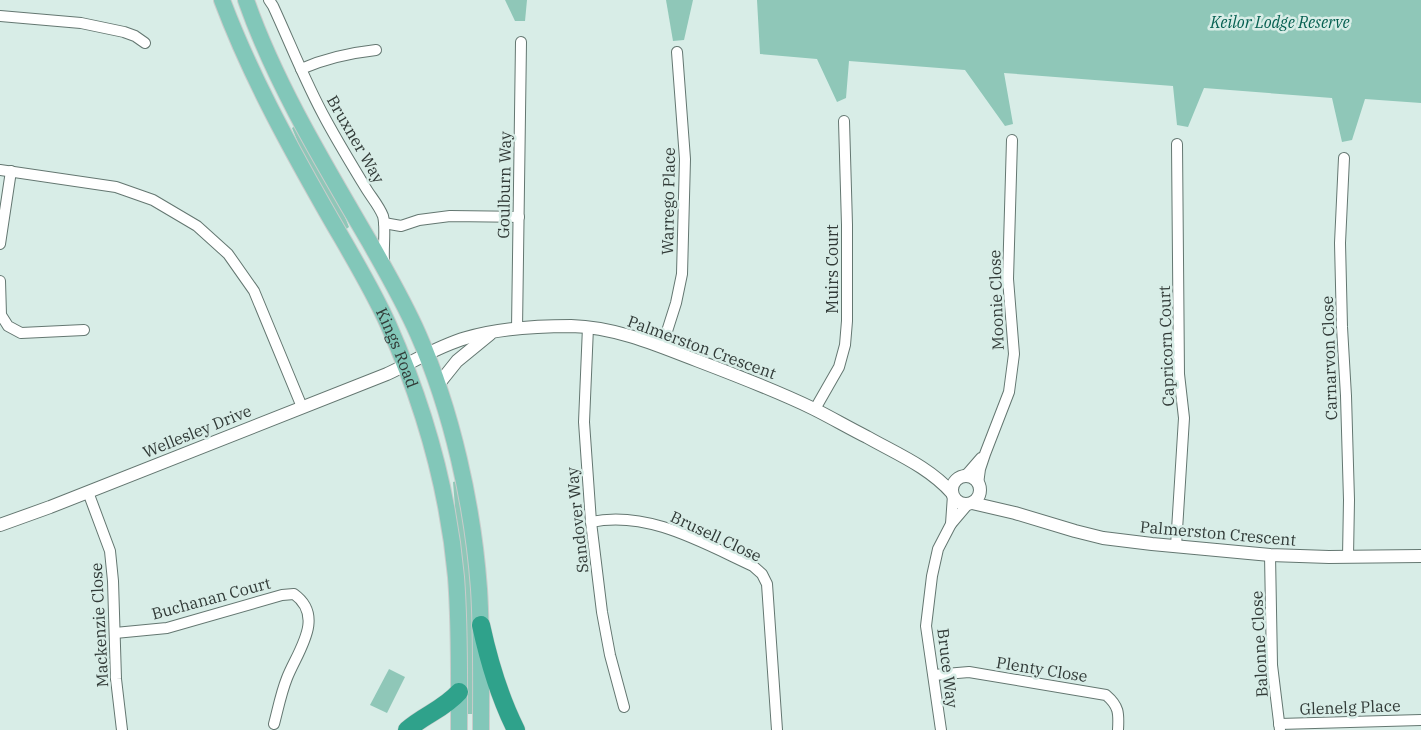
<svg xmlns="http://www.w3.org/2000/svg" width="1421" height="730" font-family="'IBM Plex Serif',serif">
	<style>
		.green { fill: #8fc7b8 }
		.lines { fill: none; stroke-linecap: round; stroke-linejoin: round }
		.minor-casing { stroke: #647771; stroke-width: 12 }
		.tertiary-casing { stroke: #647771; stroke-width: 14 }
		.primary-casing { stroke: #c9cccb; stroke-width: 18 }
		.motorway-casing { stroke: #c9cccb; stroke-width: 19 }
		.minor { stroke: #fff; stroke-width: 10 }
		.tertiary { stroke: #fff; stroke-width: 12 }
		.primary { stroke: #82c7b9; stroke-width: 16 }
		.motorway { stroke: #2fa28b; stroke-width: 18 }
		.labels { text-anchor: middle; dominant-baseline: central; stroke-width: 5; stroke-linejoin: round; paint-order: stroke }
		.park-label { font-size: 16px; font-style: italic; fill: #066051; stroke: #d8ede7 }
		.street-label { font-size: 16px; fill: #313a37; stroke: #d8ede7 }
	</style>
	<rect width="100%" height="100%" fill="#d8ede7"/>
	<g class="green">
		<path d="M505,0H527L525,21H515Z"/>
		<path d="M666,0H693L684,40L673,41Z"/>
		<path d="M757,0H1421V103L1365,99L1352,140L1342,142L1332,98L1204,88L1188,127L1177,125L1173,86L1004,73L1013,124L1005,126L965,70L849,61L846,98L837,102L817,59L760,54Z"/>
		<path d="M297,125L341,207L349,227L345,230L304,157L292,128Z"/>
		<path d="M457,481L462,508L472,586L475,714H466L458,544L453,482Z"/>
		<path d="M389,669L405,677L387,713L370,705Z"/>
	</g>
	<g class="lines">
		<defs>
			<g id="minor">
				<path d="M269,0L273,6C291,45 306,84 326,120C339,144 353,167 367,190C372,198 379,206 383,216C386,227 383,248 384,261"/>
				<path d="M0,16L81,23L124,32L135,36L145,43"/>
				<path d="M301,69C326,58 349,53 376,50"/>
				<path d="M1344,158L1340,243L1342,327L1346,396L1349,500L1348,557"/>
				<path d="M0,170L116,187L153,200L197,226L228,254L254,291L302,407"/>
				<path d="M384,223L401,226L419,220L450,216L519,217"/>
				<path d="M0,244L11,171"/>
				<path d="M0,281L1,315L8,326L21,333L84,330"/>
				<path d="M588,327L584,422L591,522L602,612L610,655L624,707"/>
				<path d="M517,329L521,42"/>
				<path d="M662,347L676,303L682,274L685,159L677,52"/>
				<path d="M815,409L839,367L845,345L847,321V225L844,121"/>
				<path d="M963,477L968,473L981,458"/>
				<path d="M978,484L980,469L985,454L1009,392L1014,354L1008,279L1012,140"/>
				<path d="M88,492L110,551L113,581L116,679L122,730"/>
				<path d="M591,522C648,510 703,543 753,566L762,574L767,584L777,730"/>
				<path d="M951,524L953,495"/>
				<path d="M1176,546L1184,418L1179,374L1177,144"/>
				<path d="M1270,555L1272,665L1280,730"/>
				<path d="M115,633L167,628L282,595L294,594C326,617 297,652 287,678C281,693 278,709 274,724"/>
				<path d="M934,675L969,672L1106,695C1119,706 1119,713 1118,730"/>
				<path d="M1279,724L1421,720"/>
				<path d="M941,730L926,626L932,576L938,549L951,524L968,504"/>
			</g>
			<g id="tertiary">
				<path d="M437,386L457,361L490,334"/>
				<circle cx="966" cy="490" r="14"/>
				<path d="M972,503L1015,513L1075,531L1103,538L1152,544L1270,555L1329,557L1421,556"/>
				<path d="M0,525L50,507L387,374C413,362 438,346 466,338C499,328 537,326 571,326C612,327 650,342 688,357C730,373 773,389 814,409C832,418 849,428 867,437C897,454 929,467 952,493"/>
			</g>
			<g id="primary">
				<path id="s1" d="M222,0C249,72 286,140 324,207C346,246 370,284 388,324C424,405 448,489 456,577C460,628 459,679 459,730"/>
				<path d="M246,0C275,83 324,164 369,241C386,271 404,302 418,334C452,411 473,506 479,589C482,636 481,683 481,730"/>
			</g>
			<g id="motorway">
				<path d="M481,625C489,662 499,696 516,730"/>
				<path d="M407,730C424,715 444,709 459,692"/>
			</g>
		</defs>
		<use href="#minor" class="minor-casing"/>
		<use href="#tertiary" class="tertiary-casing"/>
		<use href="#primary" class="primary-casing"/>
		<use href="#motorway" class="motorway-casing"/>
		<use href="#minor" class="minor"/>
		<use href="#tertiary" class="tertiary"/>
		<use href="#primary" class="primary"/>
		<use href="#motorway" class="motorway"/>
	</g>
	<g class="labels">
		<g class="park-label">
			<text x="1280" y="22">Keilor Lodge Reserve</text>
		</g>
		<g class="street-label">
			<text transform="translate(356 139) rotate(60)">Bruxner Way</text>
			<text transform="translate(504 185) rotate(-89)">Goulburn Way</text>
			<text transform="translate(668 201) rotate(-89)">Warrego Place</text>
			<text transform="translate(832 269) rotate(-90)">Muirs Court</text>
			<text transform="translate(996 300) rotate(-92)">Moonie Close</text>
			<text transform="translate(1166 346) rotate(-92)">Capricorn Court</text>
			<text transform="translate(702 347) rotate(20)">Palmerston Crescent</text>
			<text stroke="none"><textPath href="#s1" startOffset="390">Kings Road</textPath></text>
			<text transform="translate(1329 358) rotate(-92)">Carnarvon Close</text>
			<text transform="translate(197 431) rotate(-22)">Wellesley Drive</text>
			<text transform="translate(577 520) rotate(-96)">Sandover Way</text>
			<text transform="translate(1218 533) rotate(5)">Palmerston Crescent</text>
			<text transform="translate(716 536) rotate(25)">Brusell Close</text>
			<text transform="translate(211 598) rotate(-15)">Buchanan Court</text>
			<text transform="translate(99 625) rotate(-93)">Mackenzie Close</text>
			<text transform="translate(1259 644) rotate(-93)">Balonne Close</text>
			<text transform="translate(948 668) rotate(83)">Bruce Way</text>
			<text transform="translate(1042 669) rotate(9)">Plenty Close</text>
			<text transform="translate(1350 707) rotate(-2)">Glenelg Place</text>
		</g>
	</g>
</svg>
